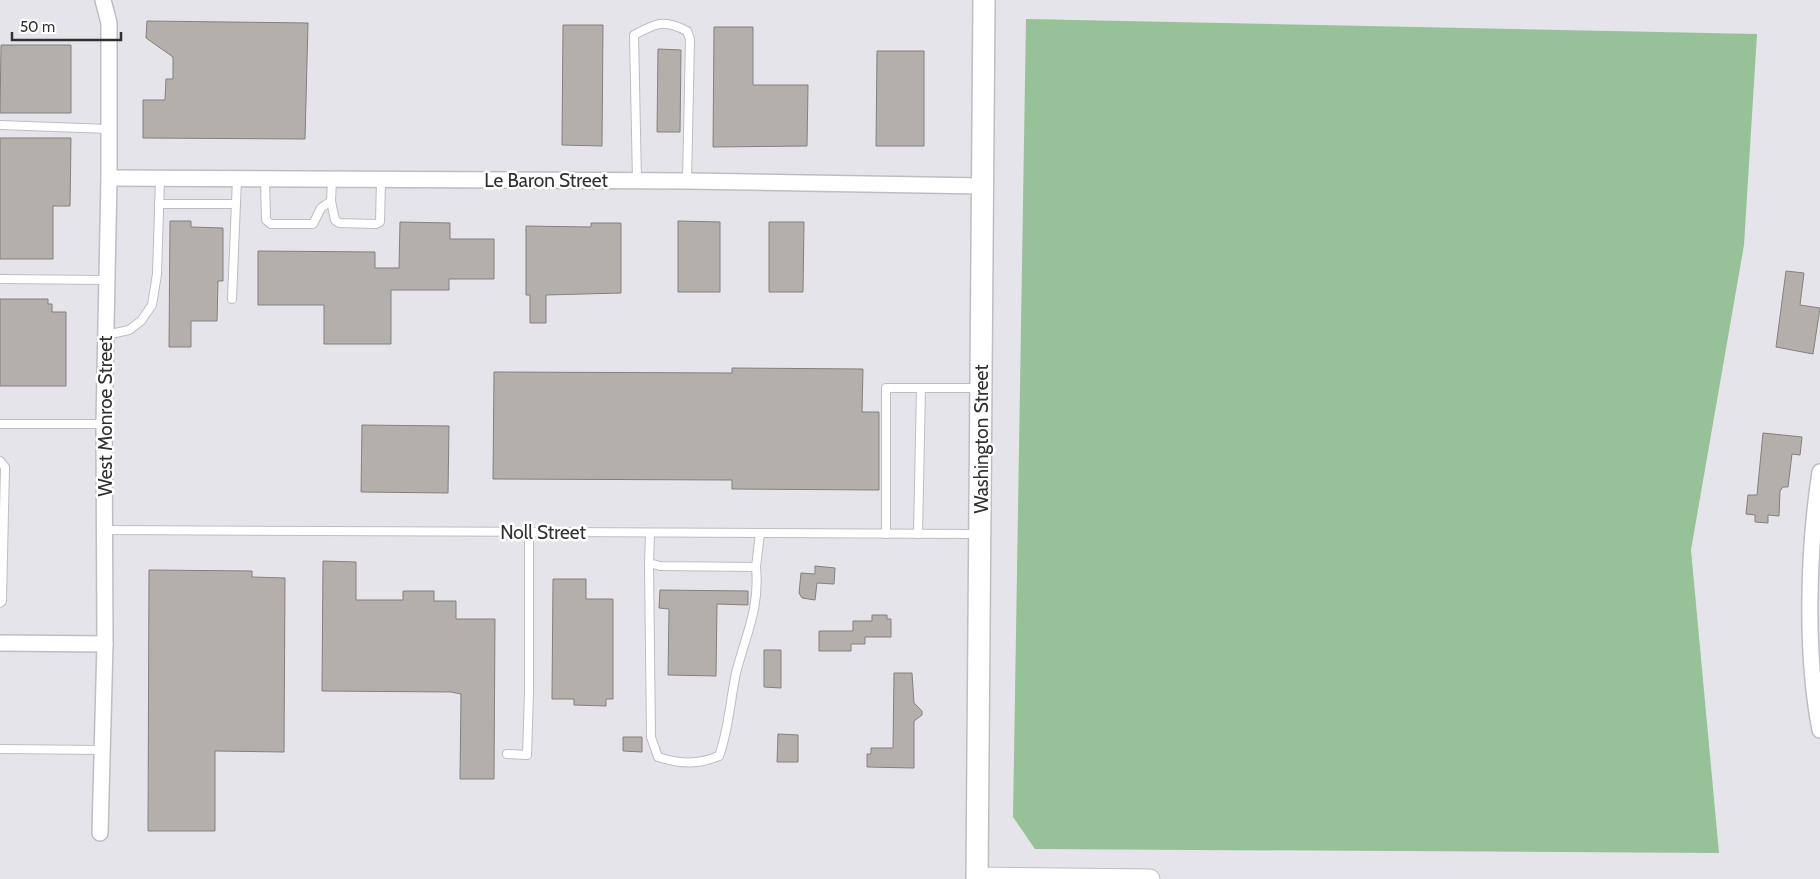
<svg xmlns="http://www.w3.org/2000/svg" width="1820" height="879" font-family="Cabin,sans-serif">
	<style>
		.green { fill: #97c297 }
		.building { fill: #b4afaa; stroke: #84807c }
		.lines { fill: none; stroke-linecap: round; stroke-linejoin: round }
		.service-casing { stroke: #bebdc3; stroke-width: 10 }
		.minor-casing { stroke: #bebdc3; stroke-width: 18 }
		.tertiary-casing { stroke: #bebdc3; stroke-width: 21 }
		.secondary-casing { stroke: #bebdc3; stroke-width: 24 }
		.service { stroke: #fff; stroke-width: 8 }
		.minor { stroke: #fff; stroke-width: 15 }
		.tertiary { stroke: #fff; stroke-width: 19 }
		.secondary { stroke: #fff; stroke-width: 21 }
		.labels { text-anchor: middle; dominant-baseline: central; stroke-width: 5; stroke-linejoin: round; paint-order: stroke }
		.street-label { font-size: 19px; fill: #313033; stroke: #fff }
	</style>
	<rect width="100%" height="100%" fill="#e5e4ea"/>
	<path class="green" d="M1026,19L1757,34L1744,245L1691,550L1719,853L1035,849L1013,817Z"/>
	<g class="building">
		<path d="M147,21L308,23L305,139L143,138V100H165L166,79H173V57L146,38Z"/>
		<path d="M563,25H603L602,146L562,145Z"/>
		<path d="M714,27H753V85H808L807,146L713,147Z"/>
		<path d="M1,45H71V113H0Z"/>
		<path d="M658,49L681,50L680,132H657Z"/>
		<path d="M877,51H924V146H876Z"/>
		<path d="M0,138H71L70,206H53V259H0Z"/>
		<path d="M170,221H191V227L223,228V281H218L217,321H191V347H169Z"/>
		<path d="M678,221L720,222V292H678Z"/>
		<path d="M400,222L450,223V239H494V279H449V290H391V344H324V305H258V251L375,252V268H399Z"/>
		<path d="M769,222H804L803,292H769Z"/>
		<path d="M591,223H621V293L546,295V323H530V295H526V226L591,227Z"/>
		<path d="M1786,271L1804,273L1800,305L1820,308L1813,354L1776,347Z"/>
		<path d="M0,299H48V304H52V312H66V386H0Z"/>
		<path d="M732,368L863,369L862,412H879V490L732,489V480L493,479L494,372L732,373Z"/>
		<path d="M362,425L449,426L448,493L361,492Z"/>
		<path d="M1763,433L1802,437L1800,455L1792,454L1788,487H1783L1780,491L1779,516L1768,515V523L1755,522V515L1746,514L1748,495H1757Z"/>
		<path d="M323,561L356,562V600H403V591H434V601H456V619H495L494,779H460L461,694L451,692L322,691Z"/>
		<path d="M815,566L835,568L834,584L817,583L815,600L802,598L799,593L801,573L815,574Z"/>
		<path d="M149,570L252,571V577L285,578L284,752L215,751V831H148Z"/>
		<path d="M553,579H586V599H613V699H606V706L574,705V699H552Z"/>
		<path d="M660,590L748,591V605L717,604L716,676L668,675L669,609L659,608Z"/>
		<path d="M872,615H887V619H891V637H865V644H851V651H819V631H853V621H872Z"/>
		<path d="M764,650H781V688L764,687Z"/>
		<path d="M894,673H912L914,703L922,711V715L914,721V768L867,767V754H871V748H893Z"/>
		<path d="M778,734L798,735V762H777Z"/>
		<path d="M623,737H642V752L623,751Z"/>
	</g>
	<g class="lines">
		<defs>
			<g id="service">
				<path d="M0,125L109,129"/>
				<path d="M265,179L266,220L271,224H313L321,208L331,201"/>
				<path d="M332,179L331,201L335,220L339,223L376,224L380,222L381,180"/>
				<path d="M637,181L634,35C656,23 664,19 687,31L690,39L687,181"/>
				<path d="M159,204H236"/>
				<path d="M0,279L107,280"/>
				<path d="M232,299L237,179"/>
				<path d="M106,335L129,330L141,321L152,305L157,274L160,179"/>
				<path d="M0,424H104"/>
				<path d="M0,461L5,467L2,601L0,603"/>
				<path d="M105,530L978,534"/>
				<path d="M650,533L649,563L660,566L756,567L760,533"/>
				<path d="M886,534V388H979"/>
				<path d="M918,534L921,388"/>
				<path d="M649,563L651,737L658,757C681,764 697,765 719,756C729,729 730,701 736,673C746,634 760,608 756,567"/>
				<path d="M0,749L102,750"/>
				<path d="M507,754L527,755L529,692V532"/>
			</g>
			<g id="minor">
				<path d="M109,178L687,181L982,186"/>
				<path d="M1820,472C1808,550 1805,652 1820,730"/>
				<path d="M0,643L105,644"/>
				<path d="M100,833L105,644L104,424L109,178V23L103,0"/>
			</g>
			<path id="tertiary" d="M977,877L1150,879"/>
			<path id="secondary" d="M977,879L984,0"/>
		</defs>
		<use href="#service" class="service-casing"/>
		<use href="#minor" class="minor-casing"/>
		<use href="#tertiary" class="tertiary-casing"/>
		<use href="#secondary" class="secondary-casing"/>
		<use href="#service" class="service"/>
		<use href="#minor" class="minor"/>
		<use href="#tertiary" class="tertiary"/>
		<use href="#secondary" class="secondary"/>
	</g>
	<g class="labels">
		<g class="street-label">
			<text x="546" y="180">Le Baron Street</text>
			<text transform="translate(105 416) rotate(-90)">West Monroe Street</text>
			<text transform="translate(981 439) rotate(-90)">Washington Street</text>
			<text x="543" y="532">Noll Street</text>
		</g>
	</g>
	<path d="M12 32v8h109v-8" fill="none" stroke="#313033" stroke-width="2.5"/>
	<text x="20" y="32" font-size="15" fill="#313033" stroke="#ffffff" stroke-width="4" paint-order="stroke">50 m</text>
</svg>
